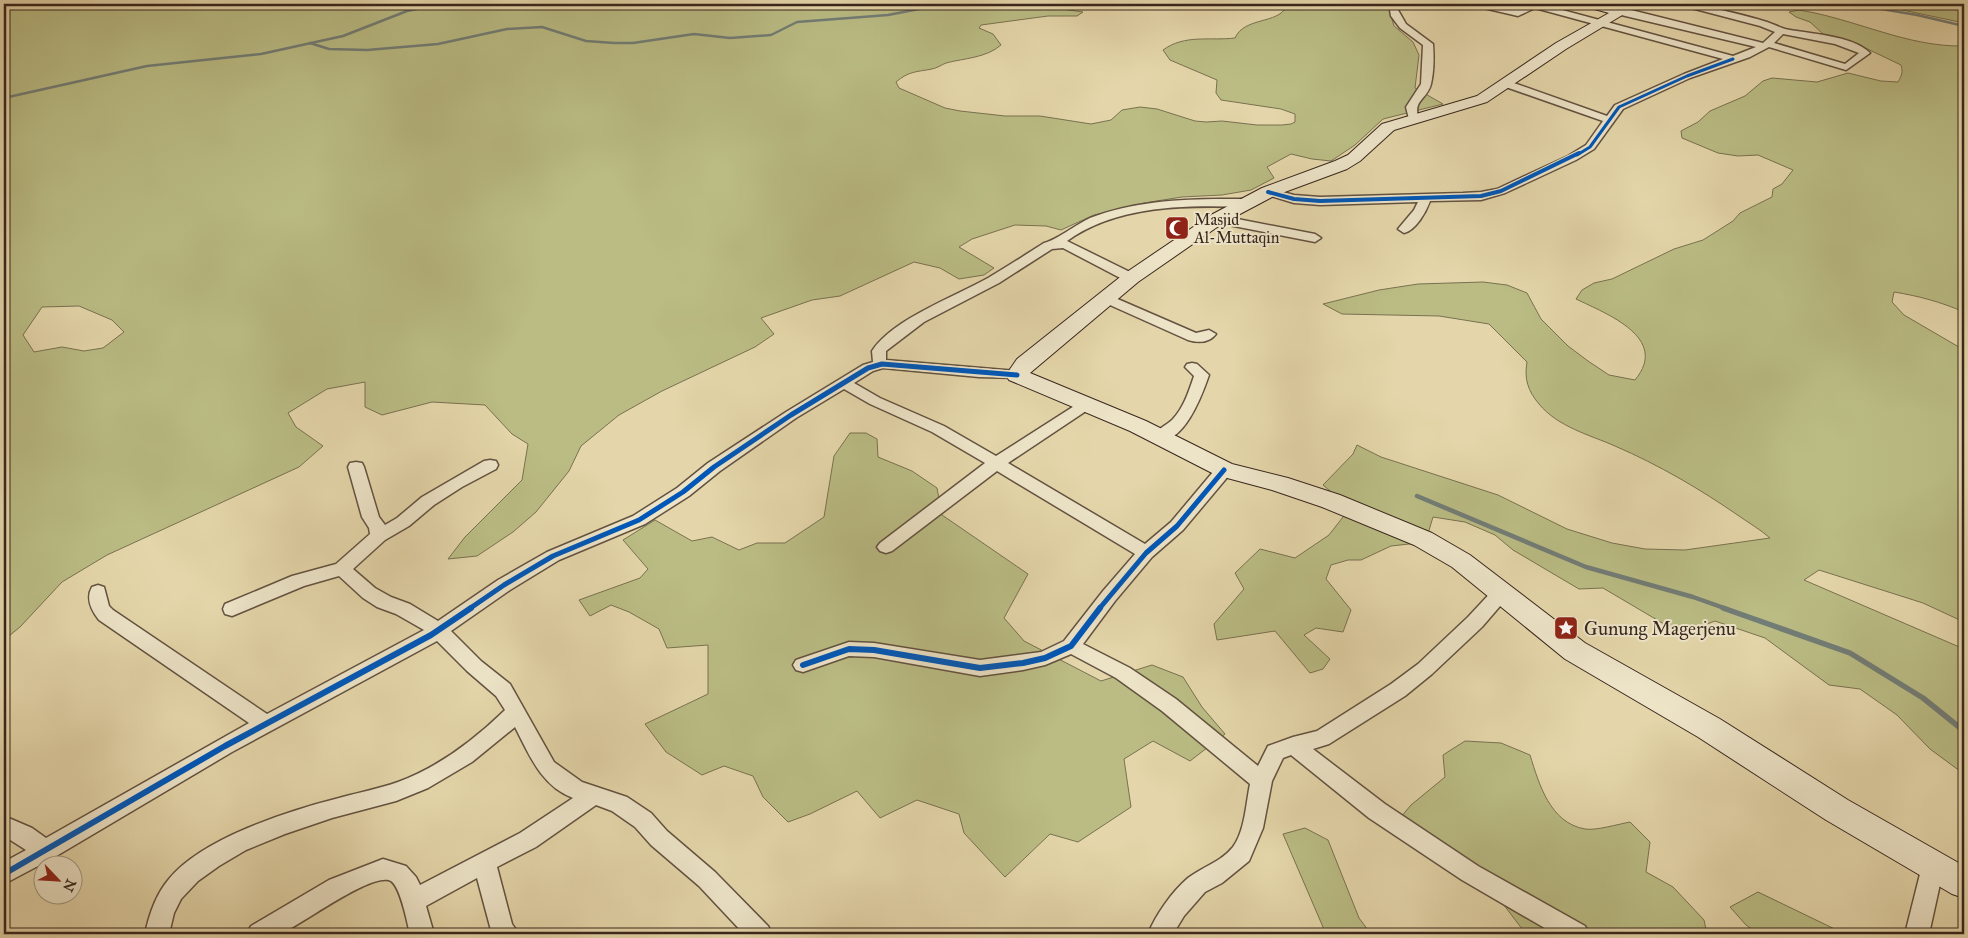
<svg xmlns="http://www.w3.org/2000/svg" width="1968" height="938" font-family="'IM FELL Great Primer',serif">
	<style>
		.green { fill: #babc84; stroke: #797150; fill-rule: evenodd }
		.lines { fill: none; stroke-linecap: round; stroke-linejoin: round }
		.stream-far2 { stroke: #727d76; stroke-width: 2.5 }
		.stream-far1 { stroke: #727d76; stroke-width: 4.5 }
		.stream { stroke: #727d76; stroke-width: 5.5 }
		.minor-casing { stroke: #635240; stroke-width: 3 }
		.secondary-casing { stroke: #38261d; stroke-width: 2 }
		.minor { fill: #ede4c8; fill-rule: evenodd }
		.secondary { fill: #ede4c8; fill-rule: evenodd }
		.cycleway-far3-casing { stroke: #ede4c8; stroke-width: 5 }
		.cycleway-far2-casing { stroke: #ede4c8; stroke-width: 6 }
		.cycleway-far1-casing { stroke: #ede4c8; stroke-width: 8 }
		.cycleway-casing { stroke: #ede4c8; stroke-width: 9 }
		.cycleway-far3 { stroke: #0057b8; stroke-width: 3 }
		.cycleway-far2 { stroke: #0057b8; stroke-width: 4 }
		.cycleway-far1 { stroke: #0057b8; stroke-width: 5 }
		.cycleway { stroke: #0057b8; stroke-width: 6 }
		.labels { text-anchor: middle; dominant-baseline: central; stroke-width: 4; stroke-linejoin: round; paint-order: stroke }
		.far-poi-label { font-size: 16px; fill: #38261d; stroke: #ede4c8; text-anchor: start }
		.poi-label { font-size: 19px; fill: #38261d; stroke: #ede4c8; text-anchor: start }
	</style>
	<rect width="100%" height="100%" fill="#e4d6aa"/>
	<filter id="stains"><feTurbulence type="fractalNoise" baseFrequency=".004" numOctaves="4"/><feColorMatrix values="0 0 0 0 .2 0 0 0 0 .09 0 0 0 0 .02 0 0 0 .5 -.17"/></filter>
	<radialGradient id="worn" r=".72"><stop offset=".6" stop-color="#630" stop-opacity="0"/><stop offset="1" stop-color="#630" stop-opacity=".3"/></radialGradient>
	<g class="green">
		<path d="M4,4H1042L1055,8L1083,12L1077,16H1048L981,25L979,28L993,34L1001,45C986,58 965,58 946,63C941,65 937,68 932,69C916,72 909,71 896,82L899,88L945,108L960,111L1005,116H1040L1091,124L1111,120L1122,110L1140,107L1157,109L1195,121L1206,122L1222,121L1257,125H1282L1291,124L1295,122V114L1281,109L1221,100L1216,93L1217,80L1170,60L1163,50C1185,34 1210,41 1235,38C1244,17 1278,24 1286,7L1283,4H1390L1388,6L1394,26L1413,42L1419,55L1415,88L1443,104L1383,119L1355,145L1331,161L1312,159L1291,154L1267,167L1274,178L1251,190L1222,195L1182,197L1144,203L1094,215L1061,230L1046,226L1015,225L972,239L959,247L994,268L984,275L959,279L940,268L914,262L840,296L812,300L761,318L774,334L755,347L662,391L619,415L581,446L569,471L536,512L513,532L477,556L448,559L465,537L522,480L528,444L512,434L485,405L432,402L382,415L365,407V382L327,389L288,413L296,427L323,446L299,467L107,555L62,582L20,627L4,640ZM79,306L112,320L124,332L103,348L84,351L62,347L34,352L23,335L42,307Z"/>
		<path d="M1874,4H1964V23Z"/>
		<path d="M1799,10C1856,19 1906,47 1964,46V312C1941,302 1919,296 1894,292L1892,302L1904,315L1964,350V622L1923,603L1819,570L1804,580L1964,649V774L1930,749L1897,715L1860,689L1829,685L1765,638L1715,621L1686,632L1669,627L1603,588L1579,589L1513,550L1495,535L1465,522L1433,517L1427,537L1418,543L1391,546L1361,560H1348L1331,565L1326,579L1351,610L1343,632L1316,628L1304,635L1330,659L1323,669L1310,673L1275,631L1217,640L1214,624L1244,589L1235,573L1260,549L1295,558L1329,535L1350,508L1323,485L1353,454L1357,445L1381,457L1498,495L1567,529L1612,543L1645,549L1685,550L1770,538C1761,530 1749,523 1739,516C1700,489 1659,465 1615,446C1590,435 1558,427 1539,404C1528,391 1524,379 1527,362L1489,324L1439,316L1342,314L1323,304L1379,290L1418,284L1483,282L1507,285L1527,293L1541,319L1568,346L1588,361L1609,375L1635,380C1670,338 1607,314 1576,299L1582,290L1594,283L1612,279L1674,249L1703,240L1733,221L1740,213L1772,197L1773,189L1782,184L1793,170L1758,155L1738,156L1718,153L1682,138L1681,131L1698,122L1710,111L1745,96L1763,81L1772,78L1817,82L1848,73L1881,81L1898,82C1902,75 1903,72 1901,65L1855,43L1823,34L1810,22L1796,17L1789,12Z"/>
		<path d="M850,433H866L877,439L878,457L912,471L937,488L942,515L1028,574L1004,618L1024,641L1101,681L1152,665L1183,677L1202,707L1225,734L1190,761L1153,741L1124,759L1131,807L1078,842L1050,834L1005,877L964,833L959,814L917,800L880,818L857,791L810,814L788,822L763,797L753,776L724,766L702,775L666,752L645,724L708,694V645L667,648L659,629L629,612L611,605L590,616L579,600L640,578L648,569L623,540L655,520L692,541L712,537L739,550L757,543H785L824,517L834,456Z"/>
		<path d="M1465,741L1501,743L1530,755C1539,784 1550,823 1585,829C1595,831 1619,824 1630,822L1650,842L1646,872L1673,887L1704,920L1707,934H1526L1474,866L1400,818L1411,805L1445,777L1443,755Z"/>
		<path d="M1305,828L1328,840L1359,918L1371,934H1326L1283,834Z"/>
		<path d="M1758,892L1845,934H1759L1746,925L1730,907Z"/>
	</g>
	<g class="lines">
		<g class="stream-far2">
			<path d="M1852,4L1917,15L1964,26"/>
			<path d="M310,43L329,49L367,50L438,44L507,29L542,27L586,41L614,43H633L694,34L730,38L771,35L797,22L888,15L945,4"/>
			<path d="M4,98L147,66L261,54L343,36L407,11L441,4"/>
		</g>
		<path class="stream-far1" d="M1417,496L1586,567L1693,597L1727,609"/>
		<path class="stream" d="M1723,608L1850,653L1923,698L1964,731"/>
		<defs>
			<g id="minor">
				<path d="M1394,4H1402L1398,10L1406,24L1433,44C1434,57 1434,71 1431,84C1427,100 1412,100 1419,119L1414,122L1409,119L1406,107L1421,84L1423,45L1400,28L1391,16L1390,10Z"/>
				<path d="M1474,4H1489L1517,10L1530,4H1540L1733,56L1756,47L1617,14L1613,11L1617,8L1627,9L1763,43L1775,32L1760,26L1676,4C1697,3 1745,15 1767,22C1773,24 1779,27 1785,29C1809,34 1852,35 1870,53L1846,70L1769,47L1750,57L1690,78L1623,109L1594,149L1576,160L1505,193L1481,200L1430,201C1426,212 1416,230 1404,233L1398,229L1414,210L1418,202L1320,205L1294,203L1264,194L1262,192L1264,190L1268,188L1294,195L1320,197L1463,193L1481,192L1497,189L1568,156L1586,145L1603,121L1503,86V82H1511L1607,116L1615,105L1684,74L1723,59L1535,8L1518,16L1475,6ZM1783,34L1835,44L1859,53L1845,64L1774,43Z"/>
				<path d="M1222,199H1245L1251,203L1245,207C1186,205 1117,205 1067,241L1136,275L1138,278L1136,281H1126L1063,248L1052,249L999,283L924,322L886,351V360L1017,371L1022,372L1024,375L1022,378L979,377L883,368L873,371L854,383L880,398L944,426L996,456L1082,401H1092L1095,404L1092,407L1008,463L1145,544L1171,522L1218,466L1224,465L1230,466L1232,470L1230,474L1183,530L1152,557L1115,601L1083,644L1130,668L1176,699L1258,766L1268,746L1293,737L1317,731L1391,684L1418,664L1468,617L1495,588L1501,586L1507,588L1510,593L1507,598L1482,627L1432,674L1405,696L1329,744L1313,749L1385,804L1478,866L1585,926L1589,934H1555L1462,880L1369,818L1291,755L1283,758L1272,781L1263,828L1249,861L1222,883L1205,892L1184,916L1173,934H1148C1156,914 1172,892 1188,878C1202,867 1221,862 1233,847C1245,831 1246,803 1250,784L1162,711L1116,678L1071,654L1045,665L1023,670L980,676L874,657L849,656L803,672L796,670L793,665L796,660L849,642L874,643L980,660L1041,652L1064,641L1103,591L1135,554L997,471L892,551L886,553L880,551L877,547L880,543L985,463L932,432L870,404L844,389L796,418L720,471L689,496L645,524L559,560L510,590L451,631L481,661L510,684L554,762L582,782L627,797L651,813L667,831L715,872L768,926L772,934H744L699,886L651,845L635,827L612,811L596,805L536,847L497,867L512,924L519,934H492L477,878L426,906L434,934H410C407,922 401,888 391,881C373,871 301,925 282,933C273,937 257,934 247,934L251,926L329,880L383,859L406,866L416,877L420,885L520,833L573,798C541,786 529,754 515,727L472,762L428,788L396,801L332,818L285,834L246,850L219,866L198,881L181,899L174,913L169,934H145C149,915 156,894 169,879C203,838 288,811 339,798C359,792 379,789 398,782C439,767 474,740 505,710L496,696L467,671L437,641L232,752L53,858L4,884V862L26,850L4,836V816L32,828L46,838L249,723L99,620C92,611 85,599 92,587L98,585L104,587L109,606L113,610L267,714L424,630L396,614L377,607L363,598L339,576L304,586L232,616L225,614L223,609L225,604L292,576L336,564L370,534L369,528L362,517L348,467L350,463L356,462L362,463L364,467L379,517L385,525L397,518L422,497L484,461L490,460L496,461L498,465L496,469L462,487L434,505L409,526L385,540L353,569L375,588L391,597L410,604L438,621L498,580L547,552L633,516L677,488L708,463L786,412L863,365L873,362L872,351C893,319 954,297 988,278C1007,267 1025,255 1044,243C1057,240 1075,225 1090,218C1132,202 1178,199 1222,199Z"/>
				<path d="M1217,215L1315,234L1321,238L1315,242L1213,222L1211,219L1213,216Z"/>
				<path d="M1106,294L1196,333L1209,330L1216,334C1209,343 1198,343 1188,340L1101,301L1099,298Z"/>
				<path d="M1192,363L1197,364L1209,375C1202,395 1183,448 1154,440L1152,437C1157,429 1167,425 1173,419C1184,407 1189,391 1194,376L1185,367L1187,364Z"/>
				<path d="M1933,856L1941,859L1944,866L1929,934H1905L1922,866L1925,859Z"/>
			</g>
			<path id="secondary" d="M1586,4C1600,4 1615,2 1624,14L1566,49L1487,102L1394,130L1360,161L1347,169L1274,196L1223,223L1138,282L1030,373L1146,421L1232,464L1288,478L1340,495L1432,533L1470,555L1585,643L1720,719L1848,800L1964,866V898L1952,894L1826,820L1698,737L1565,659L1452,567L1414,545L1322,507L1272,490L1216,475L1130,431L1009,380L1006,375L1017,359L1124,274L1211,215L1262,188L1335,161L1348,155L1382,124L1477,96L1556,43L1609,13L1587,7Z"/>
		</defs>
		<use href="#minor" class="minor-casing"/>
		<use href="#secondary" class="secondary-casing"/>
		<use href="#minor" class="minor"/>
		<use href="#secondary" class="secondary"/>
		<defs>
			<path id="cycleway-far3" d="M1577,155L1590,147L1619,107L1687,76L1733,59"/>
			<path id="cycleway-far2" d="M1268,192L1294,199L1320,201L1481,196L1501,191L1579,153"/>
			<g id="cycleway-far1">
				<path d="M469,609L504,585L553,556L639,520L683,492L714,467L791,415L868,368L882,364L1017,375"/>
				<path d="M1099,609L1146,553L1177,526L1224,470"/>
			</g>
			<g id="cycleway">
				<path d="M803,665L849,649L874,650L980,668L1023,663L1045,658L1071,646L1100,608"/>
				<path d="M4,874L225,746L431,635L471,608"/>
			</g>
		</defs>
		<use href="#cycleway-far3" class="cycleway-far3-casing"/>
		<use href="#cycleway-far2" class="cycleway-far2-casing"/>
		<use href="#cycleway-far1" class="cycleway-far1-casing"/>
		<use href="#cycleway" class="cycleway-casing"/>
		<use href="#cycleway-far3" class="cycleway-far3"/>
		<use href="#cycleway-far2" class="cycleway-far2"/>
		<use href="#cycleway-far1" class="cycleway-far1"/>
		<use href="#cycleway" class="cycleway"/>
	</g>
	<defs>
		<symbol id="mosque-square" viewBox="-11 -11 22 22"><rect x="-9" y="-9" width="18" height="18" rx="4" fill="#8f2418" stroke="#ede4c8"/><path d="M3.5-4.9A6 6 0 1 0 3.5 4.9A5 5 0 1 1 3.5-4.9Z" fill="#fff"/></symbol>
		<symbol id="sight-square" viewBox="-11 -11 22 22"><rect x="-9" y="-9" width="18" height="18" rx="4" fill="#8f2418" stroke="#ede4c8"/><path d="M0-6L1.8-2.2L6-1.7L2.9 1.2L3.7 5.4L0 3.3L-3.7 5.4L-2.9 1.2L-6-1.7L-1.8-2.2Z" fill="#fff"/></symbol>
	</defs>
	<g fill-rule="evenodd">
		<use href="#mosque-square" x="1163" y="214" width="28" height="28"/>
		<use href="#sight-square" x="1552" y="614" width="28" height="28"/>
	</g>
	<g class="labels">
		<g class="far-poi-label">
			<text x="1194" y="219">Masjid<tspan x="1194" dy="18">Al-Muttaqin</tspan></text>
		</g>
		<g class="poi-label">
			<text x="1584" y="628">Gunung Magerjenu</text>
		</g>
	</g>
	<rect width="1968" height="938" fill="none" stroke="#e4d6aa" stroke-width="20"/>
	<rect x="5" y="5" width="1958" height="928" fill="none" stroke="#38261d" stroke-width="2.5"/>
	<rect x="10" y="10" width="1948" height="918" fill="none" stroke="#38261d"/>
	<g transform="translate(58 880) rotate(115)"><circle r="24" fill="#ede4c8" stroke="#a59884"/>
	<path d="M0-4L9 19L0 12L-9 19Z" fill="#8f2418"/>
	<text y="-8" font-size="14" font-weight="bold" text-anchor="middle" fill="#38261d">N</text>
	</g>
	<rect width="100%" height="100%" filter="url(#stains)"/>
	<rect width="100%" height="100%" fill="url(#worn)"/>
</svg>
